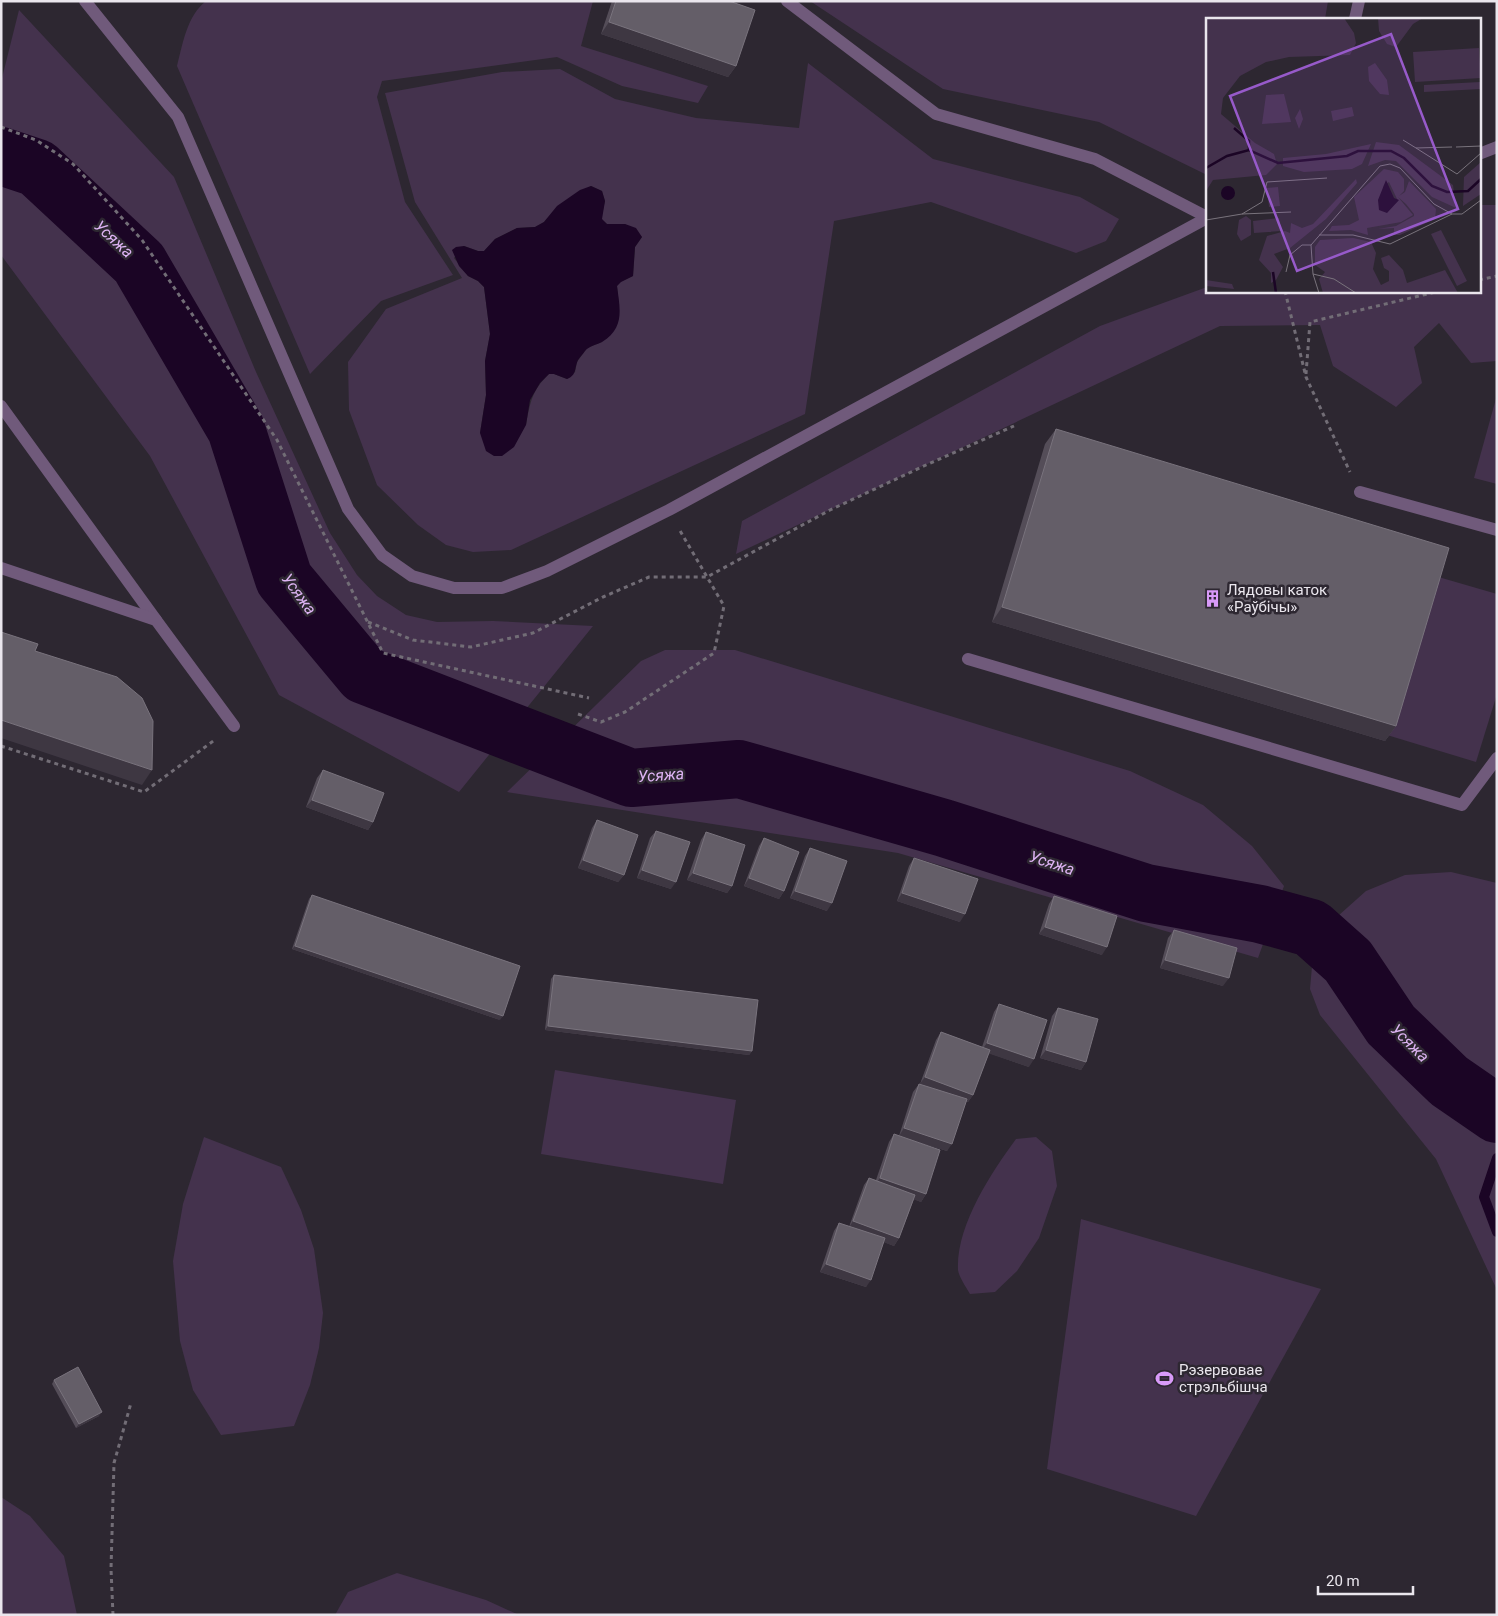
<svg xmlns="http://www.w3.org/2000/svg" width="1498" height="1616" font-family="Roboto,sans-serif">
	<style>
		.green { fill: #44324d; fill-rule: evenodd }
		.water { fill: #1b0525 }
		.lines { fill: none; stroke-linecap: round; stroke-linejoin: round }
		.stream { stroke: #1b0525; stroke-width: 10 }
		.river { stroke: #1b0525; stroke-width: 58 }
		.path { stroke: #726d76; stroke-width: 3; stroke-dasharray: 4 4; stroke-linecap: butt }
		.lane { stroke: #705a7b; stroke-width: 12 }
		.street { stroke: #705a7b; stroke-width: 12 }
		.wall { fill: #544d58 }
		.shaded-wall { fill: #3e3742 }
		.building { fill: #645e68; stroke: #79737d }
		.labels { text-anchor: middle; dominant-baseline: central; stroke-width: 5; stroke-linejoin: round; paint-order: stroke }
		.poi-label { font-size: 15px; fill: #eae6ed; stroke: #2d2731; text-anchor: start }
		.water-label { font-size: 16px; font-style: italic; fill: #ddb3f3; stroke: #2d2731 }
		.inset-river { fill: none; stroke: #1b0525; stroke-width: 2.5 }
		.inset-road { fill: none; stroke: #79737c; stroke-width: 1 }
		.view { fill: #975aca; fill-opacity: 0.15; stroke: #975aca; stroke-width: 2.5 }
		.inset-edge { fill: none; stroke: #eae6ed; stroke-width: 2.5 }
	</style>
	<rect width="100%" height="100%" fill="#2d2731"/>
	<g class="green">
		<path d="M206,1H593L581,46L708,86L698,103L622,86L557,57L382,81L377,97L405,202L453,275L381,301L310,374L177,66C183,43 187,16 206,1Z"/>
		<path d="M810,1H1328L1325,19H1207V175L1099,122L943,89Z"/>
		<path d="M19,10L174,177L256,372L330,533L357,575L377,596L406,615L437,622L493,621L593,626L459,792L279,695L150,456L1,255V82Z"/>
		<path d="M808,63L933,159L1080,197L1119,219L1106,241L1076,253L931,202L834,221L805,414L511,550L473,552L446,545L418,525L377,485L349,410L348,362L386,309L462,278L415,202L385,93L502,72L560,69L615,99L696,118L799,128ZM591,186L602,191L605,201L601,219L607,224H625L642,237L635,247L633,276L620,282L617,286L619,306L602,342L587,348L577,362L575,372L567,379L554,374H549C532,390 530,403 526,425L480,433L486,395L485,361L490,334L484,287L478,281L468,276L454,258L464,246L478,251H484L495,239L517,228L535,227L544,222L558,206Z"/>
		<path d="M1479,205H1497V361L1471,363L1439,323L1414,347L1422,383L1396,407L1333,366L1320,325L1220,326L736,554L742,521L1100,326L1207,287V291H1479Z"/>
		<path d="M1497,395V484L1474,478Z"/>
		<path d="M1435,576L1497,594V694L1476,762L1387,735Z"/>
		<path d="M665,650H735L1130,771L1203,805L1252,846L1284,886L1258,958L898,853L507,792L641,661Z"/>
		<path d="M1451,872L1497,883V1290L1436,1159L1320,1015L1310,989L1313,955L1329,924L1366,891L1405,875Z"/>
		<path d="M555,1070L736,1100L723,1184L541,1154Z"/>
		<path d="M204,1137L281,1167L301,1210L314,1249L323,1313L319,1348L310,1385L294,1426L221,1435L193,1390L180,1341L173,1261L183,1204Z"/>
		<path d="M1036,1137L1052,1151L1057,1186L1039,1238L1017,1271L995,1292L970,1294C966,1287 959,1277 958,1270C956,1226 991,1173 1016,1139Z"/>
		<path d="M1081,1219L1321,1289L1196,1516L1047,1469Z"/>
		<path d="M1,1497L30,1516L64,1556L77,1615H1Z"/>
		<path d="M397,1573L486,1600L519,1615H335L348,1592Z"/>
	</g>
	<path class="water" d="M591,186L602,191L605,201L602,219L607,224H625L636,228L642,237L635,247L633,276L621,282L617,286C620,309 625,328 602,342C596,345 589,346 585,351C583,354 580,357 578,360C574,369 577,375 567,379L554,374H549L540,383L530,400L526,425L514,447L502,456H494L486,451L480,433L486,395L485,361L490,334L484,287L478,281L468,276L459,266L452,250L456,247L464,246L478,251H484L495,239L517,228L535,227L544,222L557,206L580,190Z"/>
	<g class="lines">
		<path class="stream" d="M1497,1158L1484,1197L1497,1232"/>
		<path class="river" d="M1,156L37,168L139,263L236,429L284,579L364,675L631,778L739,769L944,828L1146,893L1260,914L1311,928L1348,961L1391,1025L1449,1081L1497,1114"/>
		<g class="path">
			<path d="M1,127L36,140L73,164L142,240L277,440L383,653L589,698"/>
			<path d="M1479,280L1497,276"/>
			<path d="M1285,291L1306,377L1350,472"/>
			<path d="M1306,374L1310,322L1440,291"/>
			<path d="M368,622L413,640L471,647L533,633L603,597L649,577H707L830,510L926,465L1014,426"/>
			<path d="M578,714L601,722L625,712L714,653L724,606L679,529"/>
			<path d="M1,746L144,792L216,739"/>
			<path d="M113,1615L111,1569L114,1463L131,1403"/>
		</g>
		<g class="lane">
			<path d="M787,1L936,114L1095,159L1207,217"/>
			<path d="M1479,154L1497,147"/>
			<path d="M1,406L156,620"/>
			<path d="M1360,492L1497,530"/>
			<path d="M1,568L156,620L234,726"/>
			<path d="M968,659L1462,805L1497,758"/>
		</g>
		<g class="street">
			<path d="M85,1L178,117L348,509L382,555L412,576L454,588H502L547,571L669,510L1207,218"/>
			<path d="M1355,19L1359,1"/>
		</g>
	</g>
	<g class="wall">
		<path d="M612,1H729L736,66L728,77L601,34Z"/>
		<path d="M1056,429L1396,726L1385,741L992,622L1045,444Z"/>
		<path d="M323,770L373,822L368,830L306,807L317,778Z"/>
		<path d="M597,820L624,875L618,882L578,868L592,828Z"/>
		<path d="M656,831L671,889L637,878L650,838Z"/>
		<path d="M706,832L732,886L727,893L687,880L701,840Z"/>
		<path d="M764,838L784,891L779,899L744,886L759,846Z"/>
		<path d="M810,848L827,911L790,898L805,856Z"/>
		<path d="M914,858L960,922L897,901L909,866Z"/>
		<path d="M312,895L500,1020L292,949L309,899Z"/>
		<path d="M1054,896L1102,955L1039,934L1049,904Z"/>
		<path d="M1174,930L1223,986L1160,968L1168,938Z"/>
		<path d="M554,975L752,1051L749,1055L545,1030L551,979Z"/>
		<path d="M999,1004L1029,1067L989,1053L973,1095L968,1102H966L947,1151L899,1136L913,1092L919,1084H920L936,1040L941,1032L982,1047L994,1012Z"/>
		<path d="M1058,1008L1086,1062L1081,1070L1040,1058L1052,1016Z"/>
		<path d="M894,1134L926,1194L921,1202L914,1199L899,1238L894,1246L884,1242L866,1287L820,1272L834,1231L839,1223L849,1227L864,1185L869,1178L876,1180L889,1142Z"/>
		<path d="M54,1380L99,1416L76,1428L52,1384Z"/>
	</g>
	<g class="shaded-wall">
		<path d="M609,22L736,66L728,77L601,34Z"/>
		<path d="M1002,607L1396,726L1385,741L992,622Z"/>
		<path d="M1,720L152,770L142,785L1,738Z"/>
		<path d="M312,800L373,822L368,830L306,807Z"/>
		<path d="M583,860L624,875L618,882L578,868Z"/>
		<path d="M642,870L676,882L671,889L637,878Z"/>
		<path d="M693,873L732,886L727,893L687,880Z"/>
		<path d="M749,878L784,891L779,899L744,886Z"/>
		<path d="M795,891L832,903L827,911L790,898Z"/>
		<path d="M902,893L965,914L960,922L897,901Z"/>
		<path d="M1045,927L1107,947L1102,955L1039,934Z"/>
		<path d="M295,946L503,1016L500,1020L292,949Z"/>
		<path d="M1165,960L1229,978L1223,986L1160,968Z"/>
		<path d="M548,1026L752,1051L749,1055L545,1030Z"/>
		<path d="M987,1043L1034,1059L1029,1067L981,1051Z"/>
		<path d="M1046,1050L1086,1062L1081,1070L1040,1058Z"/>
		<path d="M925,1077L973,1095L968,1102L919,1085Z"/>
		<path d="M904,1128L952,1144L947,1151L899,1136Z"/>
		<path d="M880,1178L926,1194L921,1202L874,1186Z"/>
		<path d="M853,1221L899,1238L894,1246L848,1229Z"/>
		<path d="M826,1264L871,1280L866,1287L820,1272Z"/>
		<path d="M102,1412L99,1416L76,1428L79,1424Z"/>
	</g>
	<g class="building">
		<path d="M616,1H729L755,10L736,66L609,22Z"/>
		<path d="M1056,429L1449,548L1396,726L1002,607Z"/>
		<path d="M1,632L38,644L35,651L117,677L142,698L153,721L152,770L1,720Z"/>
		<path d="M323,770L384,793L373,822L312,800Z"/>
		<path d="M597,820L638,835L624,875L583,860Z"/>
		<path d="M656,831L690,842L676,882L642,870Z"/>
		<path d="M706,832L745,845L732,886L693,873Z"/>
		<path d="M764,838L799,852L784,891L749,878Z"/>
		<path d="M810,848L847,861L832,903L795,891Z"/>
		<path d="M914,858L978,879L965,914L902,893Z"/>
		<path d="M312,895L520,966L503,1016L295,946Z"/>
		<path d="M1054,896L1117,916L1107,947L1045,927Z"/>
		<path d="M1174,930L1237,948L1229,978L1165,960Z"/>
		<path d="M554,975L758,1000L752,1051L548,1026Z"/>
		<path d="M999,1004L1047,1020L1034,1059L987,1043Z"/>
		<path d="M1058,1008L1098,1019L1086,1062L1046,1050Z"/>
		<path d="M941,1032L990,1050L973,1095L925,1077Z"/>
		<path d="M919,1084L967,1099L952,1144L904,1128Z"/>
		<path d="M894,1134L940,1150L926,1194L880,1178Z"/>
		<path d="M869,1178L915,1195L899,1238L853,1221Z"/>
		<path d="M839,1223L885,1238L871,1280L826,1264Z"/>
		<path d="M78,1367L102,1412L79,1424L54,1380Z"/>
	</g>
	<defs>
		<symbol id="building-bare" viewBox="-9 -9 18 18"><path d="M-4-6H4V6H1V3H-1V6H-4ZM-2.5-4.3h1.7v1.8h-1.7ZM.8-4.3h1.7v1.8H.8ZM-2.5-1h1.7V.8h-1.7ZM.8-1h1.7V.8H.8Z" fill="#d89af8" stroke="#2d2731" stroke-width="2.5" paint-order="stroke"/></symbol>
		<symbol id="stadium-bare" viewBox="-9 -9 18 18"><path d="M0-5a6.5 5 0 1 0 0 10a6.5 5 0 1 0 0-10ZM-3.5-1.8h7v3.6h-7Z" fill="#d89af8" stroke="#2d2731" stroke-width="2.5" paint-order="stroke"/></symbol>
	</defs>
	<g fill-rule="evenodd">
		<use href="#building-bare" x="1200" y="586" width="25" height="25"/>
		<use href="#stadium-bare" x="1152" y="1366" width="25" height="25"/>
	</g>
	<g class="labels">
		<g class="poi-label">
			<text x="1227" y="590">Лядовы каток<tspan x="1227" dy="17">«Раўбічы»</tspan></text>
			<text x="1179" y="1370">Рэзервовае<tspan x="1179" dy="17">стрэльбішча</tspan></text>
		</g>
		<g class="water-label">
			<text transform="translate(114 239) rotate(43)">Усяжа</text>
			<text transform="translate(299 594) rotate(54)">Усяжа</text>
			<text transform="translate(661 775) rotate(-4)">Усяжа</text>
			<text transform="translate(1052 863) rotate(18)">Усяжа</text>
			<text transform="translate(1410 1043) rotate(45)">Усяжа</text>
		</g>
	</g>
	<g transform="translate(1206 18)">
		<rect width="275" height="275" fill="#2d2731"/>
		<path d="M0,0H138L148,15L150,25L144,37L83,39L60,44L34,58L17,80L15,96L49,125L68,136L71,146L60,157L7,162L0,173ZM172,0H217L207,6L190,29L181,26L173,13ZM273,30L275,60L209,64L207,34ZM169,45L181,62L183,77L174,76L163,63L162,49ZM274,64L275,71L218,74V67ZM78,76L85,104L56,106L60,77ZM146,89L148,98L127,103L125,93ZM94,91L97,101L93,111L89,100ZM170,124L193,127L247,167L250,190L226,179L190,143L179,142L162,148ZM165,126L156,146L146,151L98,154L77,148V140L120,136ZM275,144V176L257,188L258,159ZM178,151L192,154L198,161V173L193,178L199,174L203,163L230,191L229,201L194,217H188V210L172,211L190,208L208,198V196L200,186L192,179L207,197L195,204L161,210L162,217L145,212L123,213L126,208L143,207L153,202L148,179ZM183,164L192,183L179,194L173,187L178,167ZM150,161L151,165L120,201L84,230L68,236L77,249L70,262L65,265V255L53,242L61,218L79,213L84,215L85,205L96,210L107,206ZM72,169L74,188L63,189L61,170ZM40,198L45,202V217L35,223L31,216L33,202ZM73,200L75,213L48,215L47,203ZM235,212L261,263L251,268L225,216ZM147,220L165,224L170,235L167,251L175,267L183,263V253L178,250L175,240L183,237L197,252L201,265L239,252L252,275H117L113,261L119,254L109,247V229L114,222ZM0,262L26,266L28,271L0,268Z" fill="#44324d" fill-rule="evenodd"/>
		<path d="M180,162L188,180L193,182L181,195L173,192L172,182ZM15 175a7 7 0 1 1 14 0a7 7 0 1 1-14 0Z" fill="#1b0525"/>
		<path class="inset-river" d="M28,110L43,123V132M0,150L21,138L43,132L72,145L141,138L152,133H185L198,140L226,168L241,174L262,173L275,161M67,254L70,275"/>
		<path class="inset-road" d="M197,122L210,130L246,129M250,129L275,128M210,130L251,156L275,135M36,196L56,184L61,164L121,160M0,202L36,196L85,194M113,217H147L184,226L246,196M80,254L84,237L96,227H105M107,256L128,261L150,275M113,275L107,256L105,227L174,148L184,146L194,150L228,186L246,196H256L275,182"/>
		<path class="view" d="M185,16L252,191L91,253L24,78Z"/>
		<rect width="275" height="275" class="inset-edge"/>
	</g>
	<rect width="1498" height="1616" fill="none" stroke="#eae6ed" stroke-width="5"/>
	<path d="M1318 1586v8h95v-8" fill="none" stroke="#eae6ed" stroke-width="2.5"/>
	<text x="1326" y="1586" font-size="15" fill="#eae6ed" stroke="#2d2731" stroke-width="4" paint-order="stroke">20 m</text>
</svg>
